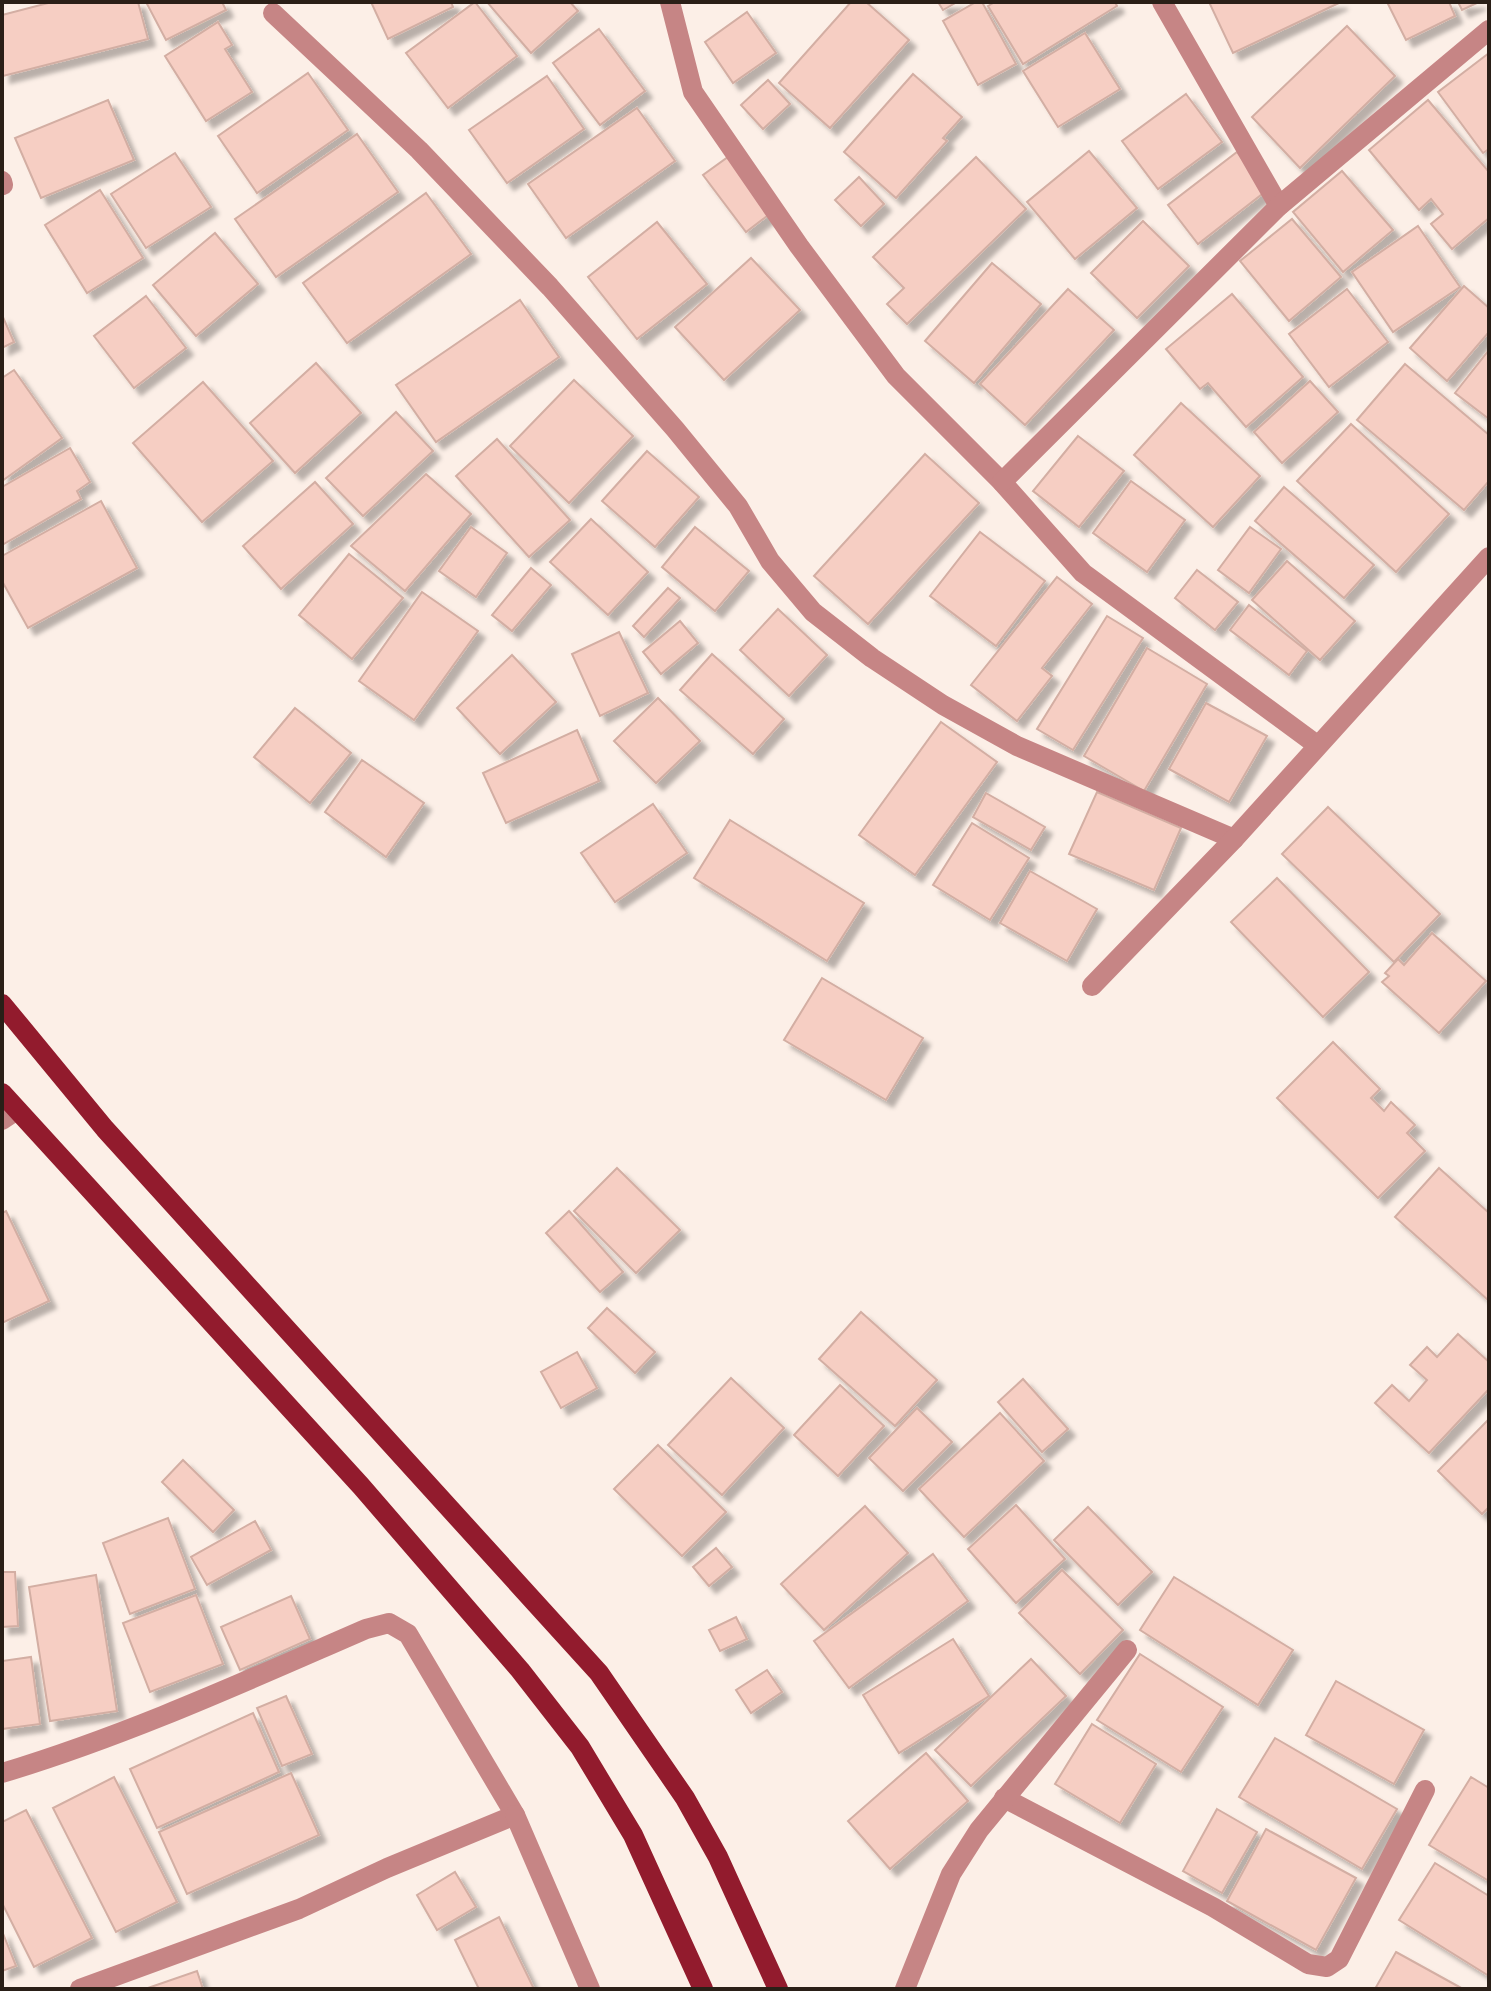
<svg xmlns="http://www.w3.org/2000/svg" width="1491" height="1991" font-family="'Playfair Display',serif">
	<style>
		.building { fill: #f6cec3; stroke: #d3aea3; stroke-width: 2; filter: url(#shadow) }
		.lines { fill: none; stroke-linecap: round; stroke-linejoin: round }
		.minor { stroke: #c68585; stroke-width: 20 }
		.major { stroke: #921b2d; stroke-width: 20 }
	</style>
	<defs>
		<filter id="shadow"><feDropShadow dx="7" dy="7" stdDeviation="2" flood-color="#0004"/></filter>
	</defs>
	<rect width="100%" height="100%" fill="#fcefe7"/>
	<g class="building">
		<path d="M52,2H138L148,39L3,76L2,15Z"/>
		<path d="M146,2H222L226,10L166,40Z"/>
		<path d="M371,2H451L453,7L388,39Z"/>
		<path d="M475,2L517,56L448,108L406,53Z"/>
		<path d="M487,2H570L578,11L531,53Z"/>
		<path d="M851,2H866L909,40L830,128L779,83Z"/>
		<path d="M938,2H957L943,10Z"/>
		<path d="M976,2H982L1016,64L978,85L943,21Z"/>
		<path d="M995,2H1115L1117,6L1023,64L988,6Z"/>
		<path d="M1209,2H1341L1233,53Z"/>
		<path d="M1387,2H1449L1455,16L1406,40Z"/>
		<path d="M1458,2H1479L1462,10Z"/>
		<path d="M747,12L776,53L733,83L705,42Z"/>
		<path d="M218,22L232,45L225,49L252,92L206,121L165,56Z"/>
		<path d="M1347,26L1395,76L1300,168L1252,117Z"/>
		<path d="M599,29L645,91L600,125L553,63Z"/>
		<path d="M1085,33L1120,89L1058,127L1023,71Z"/>
		<path d="M1489,53V149L1483,153L1438,92Z"/>
		<path d="M308,73L348,130L257,193L218,136Z"/>
		<path d="M913,74L962,117L943,138L947,141L896,198L844,152Z"/>
		<path d="M547,76L584,129L507,183L469,130Z"/>
		<path d="M768,80L790,104L763,129L741,105Z"/>
		<path d="M1186,94L1222,142L1158,189L1122,141Z"/>
		<path d="M108,100L134,160L41,198L15,138Z"/>
		<path d="M1428,100L1489,172V218L1452,249L1431,224L1443,214L1431,199L1419,210L1369,150Z"/>
		<path d="M637,108L675,161L566,238L528,184Z"/>
		<path d="M357,134L398,192L276,277L235,219Z"/>
		<path d="M1089,151L1137,208L1075,259L1027,202Z"/>
		<path d="M1237,152L1266,191L1198,244L1168,205Z"/>
		<path d="M175,153L211,207L146,248L111,194Z"/>
		<path d="M728,157L771,213L746,232L703,175Z"/>
		<path d="M976,157L1026,209L907,324L887,304L904,288L873,257Z"/>
		<path d="M1342,171L1393,230L1343,272L1293,212Z"/>
		<path d="M859,177L884,204L861,226L835,200Z"/>
		<path d="M100,190L143,258L87,293L45,225Z"/>
		<path d="M426,193L471,254L347,343L303,283Z"/>
		<path d="M1292,219L1341,277L1289,321L1240,261Z"/>
		<path d="M1143,221L1189,266L1137,318L1091,273Z"/>
		<path d="M657,222L707,284L637,339L588,277Z"/>
		<path d="M1418,226L1460,287L1393,332L1352,272Z"/>
		<path d="M215,233L258,284L196,336L153,285Z"/>
		<path d="M751,258L800,310L724,380L675,327Z"/>
		<path d="M992,263L1041,304L974,383L925,341Z"/>
		<path d="M1464,286L1489,308V332L1447,381L1410,348Z"/>
		<path d="M1068,289L1114,330L1025,425L980,384Z"/>
		<path d="M1347,289L1388,342L1329,387L1289,334Z"/>
		<path d="M1232,294L1303,377L1246,427L1208,383L1200,389L1166,349Z"/>
		<path d="M146,296L186,348L134,388L94,336Z"/>
		<path d="M520,300L559,357L436,442L396,385Z"/>
		<path d="M2,315L14,342L2,348Z"/>
		<path d="M1489,350V419L1455,393Z"/>
		<path d="M316,363L361,413L295,473L250,423Z"/>
		<path d="M1405,364L1489,435V481L1464,510L1357,420Z"/>
		<path d="M14,370L62,438L2,481V378Z"/>
		<path d="M574,380L633,436L569,503L510,446Z"/>
		<path d="M1310,381L1338,412L1282,463L1254,432Z"/>
		<path d="M203,382L273,461L202,522L133,443Z"/>
		<path d="M1181,403L1260,476L1213,527L1134,455Z"/>
		<path d="M396,412L433,451L363,516L326,478Z"/>
		<path d="M1351,424L1449,514L1396,572L1297,481Z"/>
		<path d="M1078,436L1124,471L1079,527L1033,491Z"/>
		<path d="M497,439L570,520L529,557L456,476Z"/>
		<path d="M70,448L90,482L77,491L81,499L2,545V487Z"/>
		<path d="M647,451L699,497L655,547L602,501Z"/>
		<path d="M925,454L979,503L868,624L814,576Z"/>
		<path d="M426,474L471,514L405,591L351,546Z"/>
		<path d="M1131,481L1185,520L1147,572L1093,533Z"/>
		<path d="M315,482L353,524L281,589L243,546Z"/>
		<path d="M1284,487L1374,565L1344,598L1255,521Z"/>
		<path d="M101,501L137,568L28,628L2,581V556Z"/>
		<path d="M591,519L648,572L608,615L550,562Z"/>
		<path d="M471,527L507,553L476,597L439,571Z"/>
		<path d="M695,527L749,571L715,611L662,567Z"/>
		<path d="M1250,527L1281,549L1249,593L1218,570Z"/>
		<path d="M980,532L1045,581L996,646L930,596Z"/>
		<path d="M349,554L403,598L352,659L299,615Z"/>
		<path d="M1287,561L1355,621L1320,660L1252,600Z"/>
		<path d="M531,568L551,585L512,631L492,615Z"/>
		<path d="M1197,570L1238,602L1215,630L1175,598Z"/>
		<path d="M1057,577L1092,604L1042,668L1052,676L1017,721L971,685Z"/>
		<path d="M668,588L680,598L644,637L633,626Z"/>
		<path d="M422,592L478,631L414,720L359,681Z"/>
		<path d="M1249,605L1307,651L1289,675L1230,630Z"/>
		<path d="M778,609L827,655L789,696L740,650Z"/>
		<path d="M1107,616L1143,638L1073,750L1037,729Z"/>
		<path d="M680,621L698,643L661,674L643,652Z"/>
		<path d="M619,632L648,693L600,716L572,654Z"/>
		<path d="M1147,648L1207,684L1144,791L1084,756Z"/>
		<path d="M712,654L784,719L753,754L680,690Z"/>
		<path d="M512,655L556,702L500,754L457,708Z"/>
		<path d="M658,698L700,741L656,783L614,741Z"/>
		<path d="M1206,703L1267,736L1229,802L1169,769Z"/>
		<path d="M295,708L351,753L310,803L254,757Z"/>
		<path d="M941,722L997,762L915,875L859,835Z"/>
		<path d="M577,730L599,781L506,823L483,773Z"/>
		<path d="M362,760L424,803L386,857L325,812Z"/>
		<path d="M1097,792L1181,828L1154,890L1069,854Z"/>
		<path d="M986,793L1045,827L1031,850L973,817Z"/>
		<path d="M653,804L687,853L615,902L581,853Z"/>
		<path d="M1328,807L1440,914L1394,962L1282,854Z"/>
		<path d="M730,820L864,903L827,961L694,878Z"/>
		<path d="M972,823L1029,858L990,920L933,885Z"/>
		<path d="M1030,871L1097,909L1067,961L1000,923Z"/>
		<path d="M1277,878L1369,972L1323,1017L1231,922Z"/>
		<path d="M1432,933L1486,981L1439,1033L1382,982L1389,976L1385,973L1398,959L1404,965Z"/>
		<path d="M822,978L923,1038L886,1100L784,1040Z"/>
		<path d="M1333,1042L1380,1089L1371,1098L1384,1111L1391,1102L1415,1125L1407,1133L1425,1151L1378,1198L1277,1098Z"/>
		<path d="M617,1168L680,1230L636,1273L574,1211Z"/>
		<path d="M1439,1168L1489,1213L1488,1300L1395,1217Z"/>
		<path d="M6,1211L49,1301L2,1323V1213Z"/>
		<path d="M569,1211L623,1272L600,1292L546,1233Z"/>
		<path d="M607,1308L655,1352L635,1373L588,1328Z"/>
		<path d="M861,1312L937,1380L895,1426L819,1359Z"/>
		<path d="M1458,1334L1489,1362V1389L1429,1453L1375,1403L1392,1385L1409,1401L1427,1380L1410,1365L1427,1347L1437,1357Z"/>
		<path d="M577,1352L597,1388L561,1408L541,1372Z"/>
		<path d="M731,1378L784,1428L722,1495L668,1445Z"/>
		<path d="M1023,1379L1068,1429L1042,1452L998,1402Z"/>
		<path d="M840,1385L884,1426L838,1476L794,1435Z"/>
		<path d="M917,1408L952,1442L903,1491L869,1458Z"/>
		<path d="M1000,1413L1044,1461L964,1537L919,1489Z"/>
		<path d="M1489,1419V1507L1482,1514L1438,1471Z"/>
		<path d="M658,1445L726,1512L682,1556L614,1489Z"/>
		<path d="M183,1460L234,1510L213,1532L162,1482Z"/>
		<path d="M1016,1505L1065,1559L1016,1603L968,1549Z"/>
		<path d="M865,1506L908,1553L824,1630L781,1584Z"/>
		<path d="M1088,1507L1152,1572L1118,1605L1054,1540Z"/>
		<path d="M168,1518L195,1589L130,1614L103,1543Z"/>
		<path d="M255,1521L271,1550L207,1585L191,1557Z"/>
		<path d="M716,1548L732,1567L709,1586L693,1567Z"/>
		<path d="M933,1554L968,1601L849,1688L814,1641Z"/>
		<path d="M1062,1570L1123,1630L1080,1674L1019,1613Z"/>
		<path d="M2,1572H15L18,1626L2,1627Z"/>
		<path d="M96,1575L117,1711L50,1721L29,1587Z"/>
		<path d="M1174,1577L1293,1650L1258,1705L1140,1630Z"/>
		<path d="M196,1595L223,1664L150,1692L123,1623Z"/>
		<path d="M291,1596L310,1639L240,1670L221,1627Z"/>
		<path d="M736,1617L747,1639L720,1651L709,1630Z"/>
		<path d="M953,1639L989,1696L899,1753L863,1695Z"/>
		<path d="M1140,1654L1223,1707L1181,1772L1097,1720Z"/>
		<path d="M31,1657L40,1724L2,1729V1661Z"/>
		<path d="M1031,1659L1066,1696L971,1786L935,1750Z"/>
		<path d="M767,1670L782,1692L751,1713L736,1690Z"/>
		<path d="M1336,1681L1424,1730L1394,1784L1306,1735Z"/>
		<path d="M286,1696L312,1754L282,1766L257,1708Z"/>
		<path d="M253,1713L279,1772L157,1828L130,1769Z"/>
		<path d="M1092,1724L1156,1764L1120,1823L1055,1784Z"/>
		<path d="M1275,1738L1397,1809L1362,1869L1239,1797Z"/>
		<path d="M926,1753L968,1801L890,1869L848,1821Z"/>
		<path d="M291,1773L319,1835L187,1894L159,1832Z"/>
		<path d="M114,1777L177,1902L116,1932L53,1808Z"/>
		<path d="M1471,1777L1489,1788V1881L1429,1845Z"/>
		<path d="M1217,1809L1257,1832L1222,1893L1183,1871Z"/>
		<path d="M26,1810L92,1938L34,1967L2,1903V1822Z"/>
		<path d="M1266,1829L1356,1878L1316,1950L1227,1901Z"/>
		<path d="M1435,1863L1489,1896V1976L1399,1920Z"/>
		<path d="M455,1872L476,1907L437,1930L417,1895Z"/>
		<path d="M499,1917L534,1989H479L455,1940Z"/>
		<path d="M2,1931L16,1966L2,1971Z"/>
		<path d="M1396,1952L1463,1989H1375Z"/>
		<path d="M197,1971L203,1989H145Z"/>
	</g>
	<g class="lines">
		<g class="minor">
			<path d="M670,2L693,92L799,246L896,376L1002,482L1083,573L1317,745"/>
			<path d="M1162,2L1279,206"/>
			<path d="M273,13L419,150L550,287L675,429L738,506L770,561L813,612L872,658L943,705L1017,746L1234,839"/>
			<path d="M2,181L3,185"/>
			<path d="M1002,482L1279,206L1489,30"/>
			<path d="M1092,986L1234,839L1489,557"/>
			<path d="M2,1120L17,1110"/>
			<path d="M2,1773C128,1735 246,1681 366,1629L389,1623L408,1634L515,1815L387,1868L299,1909L80,1989"/>
			<path d="M1004,1798L1213,1907L1308,1964L1327,1967L1339,1959L1425,1790"/>
			<path d="M515,1815L590,1989"/>
			<path d="M905,1989L951,1874L979,1830L1127,1650"/>
		</g>
		<g class="major">
			<path d="M2,1004L105,1129L599,1673L685,1798L718,1857L778,1989"/>
			<path d="M2,1093L361,1486L520,1670L580,1747L633,1835L703,1989"/>
		</g>
	</g>
	<rect width="1491" height="1991" fill="none" stroke="#2a1f17" stroke-width="8"/>
</svg>
